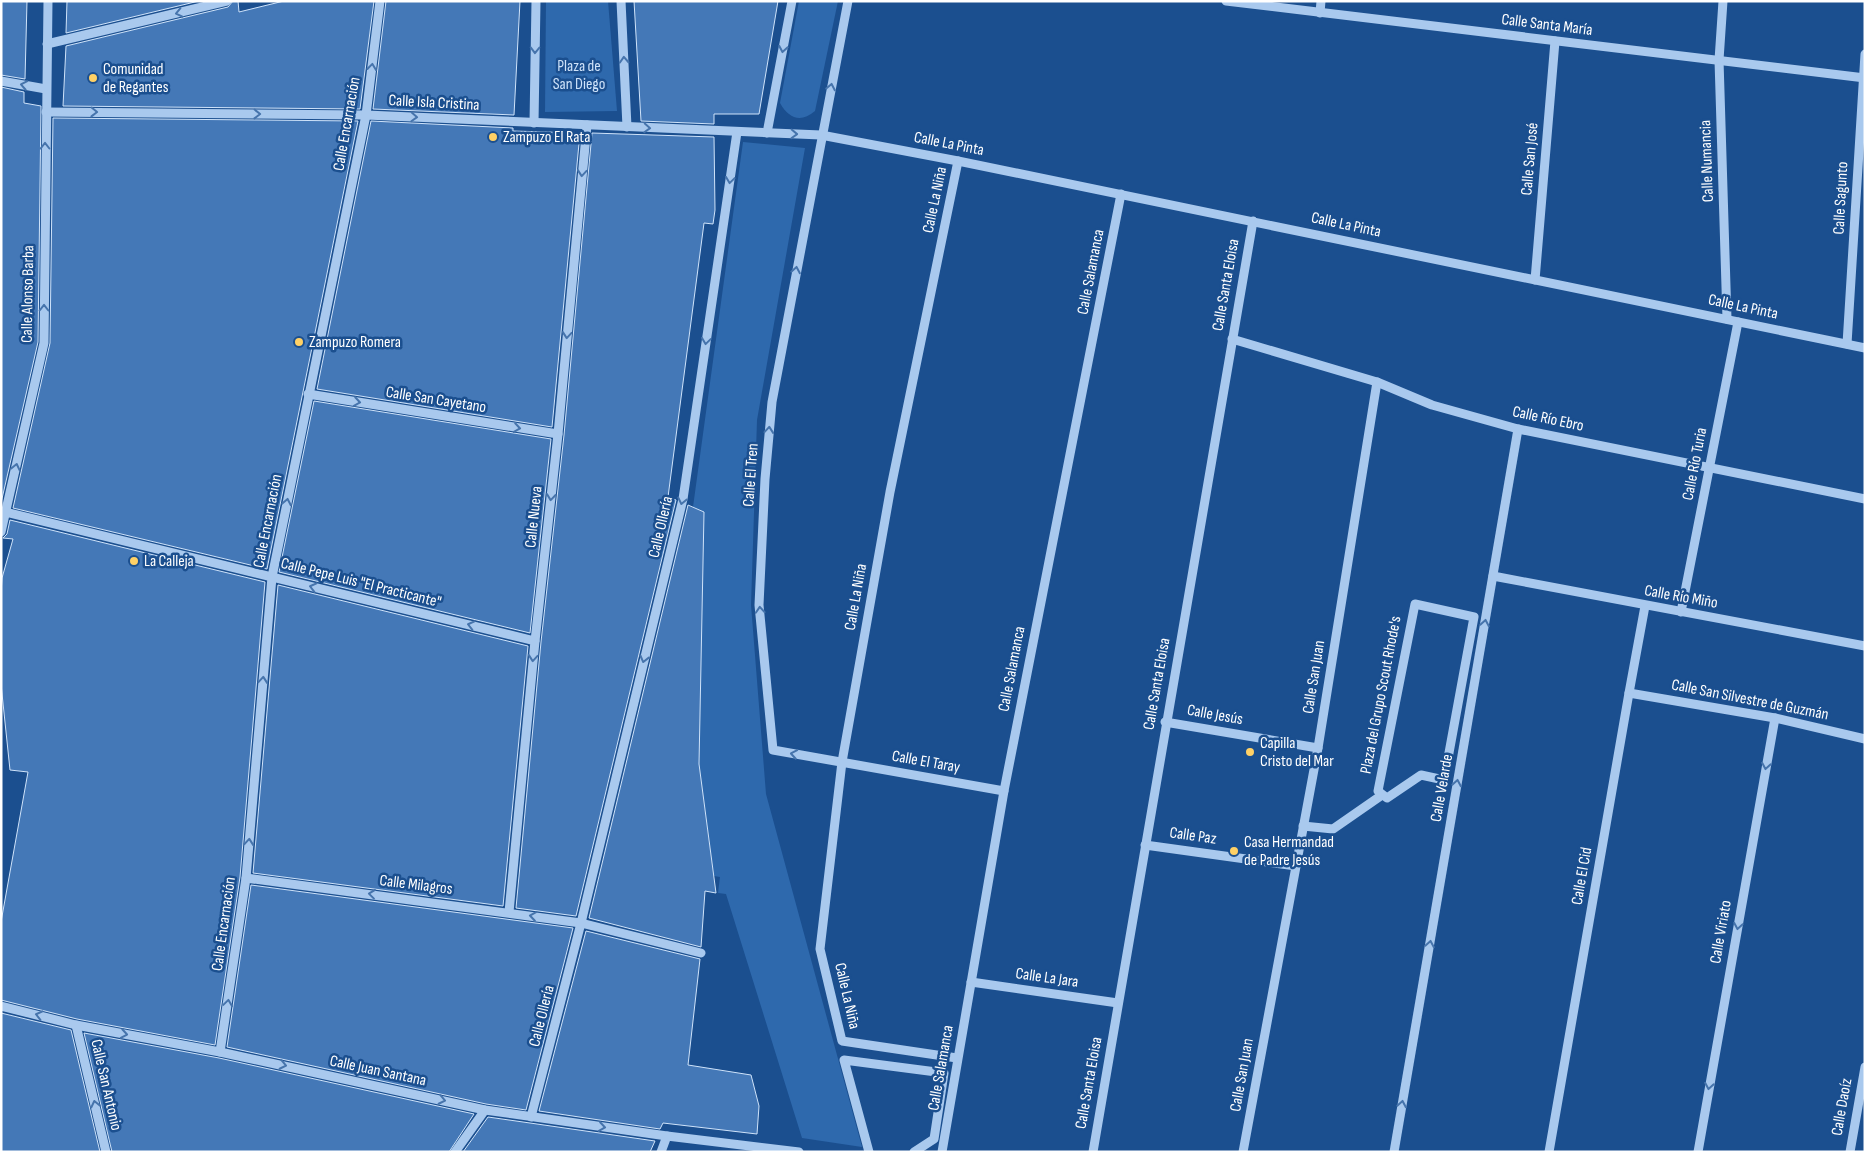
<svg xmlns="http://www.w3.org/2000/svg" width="1866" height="1153" font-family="'Sofia Sans Condensed',sans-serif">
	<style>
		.green { fill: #2e69ad }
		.building { fill: #4478b7; stroke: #cfe3fa }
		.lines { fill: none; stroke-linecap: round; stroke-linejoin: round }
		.minor { stroke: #a9c9ee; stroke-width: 9 }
		.oneway { stroke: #4674ac }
		.poi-dot { fill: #ffd166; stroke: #1b4f8f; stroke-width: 2 }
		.labels { text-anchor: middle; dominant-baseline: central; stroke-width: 5; stroke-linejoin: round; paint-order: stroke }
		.street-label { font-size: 16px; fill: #fff; stroke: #1b4f8f }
		.park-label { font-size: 16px; fill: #cfe3fa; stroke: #1b4f8f }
		.poi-label { font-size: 16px; fill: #fff; stroke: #1b4f8f; text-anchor: start }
	</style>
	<rect width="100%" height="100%" fill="#1b4f8f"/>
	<g class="green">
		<path d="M546,1H608L617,111L545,112Z"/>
		<path d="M799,1H838L815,111C801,123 789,119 780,103Z"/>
		<path d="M743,142L805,148L757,420L751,605L766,794L862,1147L802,1138L726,894L718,893L720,877L714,876L699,764L704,512L693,507Z"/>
	</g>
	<g class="building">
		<path d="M1,1H27L25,79L1,75Z"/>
		<path d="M67,1H199L66,33Z"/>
		<path d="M233,1H238L239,12L284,1H374L360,109L63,106L66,46L228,7Z"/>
		<path d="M386,1H520L514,115L373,109Z"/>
		<path d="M634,1H778L759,114H714V124L641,121Z"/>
		<path d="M1,87L24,92V103L41,106L38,342L1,503Z"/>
		<path d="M53,118L358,121L267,569L13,508L50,343Z"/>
		<path d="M371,121L513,128V131L580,133L552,427L317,389Z"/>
		<path d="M592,133L714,137L715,210L713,224L704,223L668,497L676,500L576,916L516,908L541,642L564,435Z"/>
		<path d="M314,401L551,439L530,633L279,572Z"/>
		<path d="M688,505L704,512L699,764L716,893L705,891L701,947L589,918Z"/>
		<path d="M10,520L265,582L240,877L215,1045L77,1019L1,1000V922L28,772L10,770L1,684V594L2,578L13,539L3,538L7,534Z"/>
		<path d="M278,585L528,646L503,906L253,873Z"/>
		<path d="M251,885L573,928L526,1110L486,1104L227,1047Z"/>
		<path d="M586,931L700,959L688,1065L751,1075L759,1106L757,1134L663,1123L660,1129L539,1111Z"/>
		<path d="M1,1013L71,1030L100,1152H1Z"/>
		<path d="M84,1033L219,1058L474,1114L449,1152H112Z"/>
		<path d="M488,1117L530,1123L655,1141L650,1152H463Z"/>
	</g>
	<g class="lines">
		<g class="minor">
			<path d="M621,1L627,127"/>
			<path d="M848,1L772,402L765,479L759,605L773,750L1004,791"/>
			<path d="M1226,1L1865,78"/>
			<path d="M1723,1L1719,60L1727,319"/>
			<path d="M1320,13L1321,1"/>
			<path d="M47,44L227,1"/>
			<path d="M1,81L46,89"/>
			<path d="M46,112L366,115L821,135L958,161L1865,348"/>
			<path d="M534,123L536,1"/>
			<path d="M767,133L792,1"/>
			<path d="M1535,280L1555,41"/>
			<path d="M1232,339L1377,382L1432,405L1518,429L1865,499"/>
			<path d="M1847,344L1865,54"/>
			<path d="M308,394L558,434"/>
			<path d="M5,512L535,641"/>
			<path d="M1,532L44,343L48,1"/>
			<path d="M1493,576L1865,646"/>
			<path d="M1415,604L1474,617L1444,780L1421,775L1387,798L1378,791Z"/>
			<path d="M1681,612L1738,322"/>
			<path d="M1629,693L1775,718L1865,739"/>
			<path d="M1165,722L1318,748"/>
			<path d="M1303,826L1333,829L1382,795"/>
			<path d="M1145,845L1296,866"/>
			<path d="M246,878L581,923L701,953"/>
			<path d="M509,912L535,641L558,434L587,125"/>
			<path d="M971,982L1118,1003"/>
			<path d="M1,1006L76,1025L220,1052L485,1110L667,1136L799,1152"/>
			<path d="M76,1025L106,1152"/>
			<path d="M220,1052L246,878L272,577L366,115L380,1"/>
			<path d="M957,1058L842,1041L820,949L842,762L890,492L958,161"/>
			<path d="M531,1117L581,923L683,499L737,132"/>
			<path d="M455,1152L485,1110"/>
			<path d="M661,1152L667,1136"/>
			<path d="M869,1152L844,1060L944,1073L934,1139L914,1152"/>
			<path d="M942,1152L1004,791L1121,194"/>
			<path d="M1093,1152L1253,221"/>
			<path d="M1243,1152L1318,748L1377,382"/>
			<path d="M1394,1152L1518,429"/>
			<path d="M1549,1152L1629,693L1645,606"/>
			<path d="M1698,1152L1775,718"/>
			<path d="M1850,1152L1865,1067"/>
		</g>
	</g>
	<defs><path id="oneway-chevron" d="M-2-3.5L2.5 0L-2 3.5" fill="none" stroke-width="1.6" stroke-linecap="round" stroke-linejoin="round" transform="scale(1.25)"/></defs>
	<g class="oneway">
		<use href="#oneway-chevron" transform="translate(179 13) rotate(167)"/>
		<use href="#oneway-chevron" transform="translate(783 49) rotate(100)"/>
		<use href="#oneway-chevron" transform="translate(535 50) rotate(91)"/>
		<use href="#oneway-chevron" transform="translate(624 60) rotate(-93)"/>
		<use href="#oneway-chevron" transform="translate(372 67) rotate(-83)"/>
		<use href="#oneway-chevron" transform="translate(24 85) rotate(-169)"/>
		<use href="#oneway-chevron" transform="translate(831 87) rotate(-79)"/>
		<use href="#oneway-chevron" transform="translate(94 112) rotate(1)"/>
		<use href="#oneway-chevron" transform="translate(257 114) rotate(1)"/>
		<use href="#oneway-chevron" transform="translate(414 117) rotate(3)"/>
		<use href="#oneway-chevron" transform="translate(647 128) rotate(3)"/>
		<use href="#oneway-chevron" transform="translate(794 134) rotate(2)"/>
		<use href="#oneway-chevron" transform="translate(45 146) rotate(-90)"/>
		<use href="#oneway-chevron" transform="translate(582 173) rotate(95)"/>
		<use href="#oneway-chevron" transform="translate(730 180) rotate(98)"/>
		<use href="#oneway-chevron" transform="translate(796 270) rotate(-80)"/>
		<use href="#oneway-chevron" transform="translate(44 308) rotate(-90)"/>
		<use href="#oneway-chevron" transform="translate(567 335) rotate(95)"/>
		<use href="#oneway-chevron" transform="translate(706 341) rotate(98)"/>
		<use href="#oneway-chevron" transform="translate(357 402) rotate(9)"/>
		<use href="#oneway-chevron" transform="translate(517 428) rotate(9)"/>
		<use href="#oneway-chevron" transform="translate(769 430) rotate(-85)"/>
		<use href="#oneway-chevron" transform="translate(16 467) rotate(-77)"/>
		<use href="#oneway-chevron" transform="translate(551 497) rotate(96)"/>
		<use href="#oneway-chevron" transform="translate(682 501) rotate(102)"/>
		<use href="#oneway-chevron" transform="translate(287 502) rotate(-79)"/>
		<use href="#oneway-chevron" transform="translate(313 587) rotate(-166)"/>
		<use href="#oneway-chevron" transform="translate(760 610) rotate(-94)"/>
		<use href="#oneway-chevron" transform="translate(1485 623) rotate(-80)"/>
		<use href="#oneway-chevron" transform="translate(471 625) rotate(-166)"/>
		<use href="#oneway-chevron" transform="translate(533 658) rotate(95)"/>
		<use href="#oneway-chevron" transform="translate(644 659) rotate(104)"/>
		<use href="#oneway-chevron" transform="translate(263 680) rotate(-85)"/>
		<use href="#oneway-chevron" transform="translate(794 754) rotate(-170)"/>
		<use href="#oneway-chevron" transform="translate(1766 766) rotate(100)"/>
		<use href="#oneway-chevron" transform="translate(1457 783) rotate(-80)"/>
		<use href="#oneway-chevron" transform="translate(249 842) rotate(-85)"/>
		<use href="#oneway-chevron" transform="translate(372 894) rotate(-173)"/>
		<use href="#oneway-chevron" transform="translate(533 916) rotate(-172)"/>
		<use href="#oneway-chevron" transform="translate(1738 926) rotate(100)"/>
		<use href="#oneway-chevron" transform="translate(1430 944) rotate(-80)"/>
		<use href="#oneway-chevron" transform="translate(228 1003) rotate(-82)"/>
		<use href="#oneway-chevron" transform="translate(39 1015) rotate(-166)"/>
		<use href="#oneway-chevron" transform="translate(124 1034) rotate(10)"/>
		<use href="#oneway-chevron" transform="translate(283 1065) rotate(12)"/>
		<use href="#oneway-chevron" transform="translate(1709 1086) rotate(100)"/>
		<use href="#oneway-chevron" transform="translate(442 1100) rotate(12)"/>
		<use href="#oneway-chevron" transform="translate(95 1104) rotate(-103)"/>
		<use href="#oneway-chevron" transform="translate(1402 1104) rotate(-80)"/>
		<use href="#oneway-chevron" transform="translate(602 1127) rotate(8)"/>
	</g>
	<g class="poi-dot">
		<circle cx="93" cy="78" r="5"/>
		<circle cx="493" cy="137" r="5"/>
		<circle cx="299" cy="342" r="5"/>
		<circle cx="134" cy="561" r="5"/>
		<circle cx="1250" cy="752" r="5"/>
		<circle cx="1234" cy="851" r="5"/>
	</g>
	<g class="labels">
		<g class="street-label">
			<text transform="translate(1547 25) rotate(7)">Calle Santa María</text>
			<text transform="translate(434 103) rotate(3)">Calle Isla Cristina</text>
			<text transform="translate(347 124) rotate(-80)">Calle Encarnación</text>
			<text transform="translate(949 144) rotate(11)">Calle La Pinta</text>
			<text transform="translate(1530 159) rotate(-85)">Calle San José</text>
			<text transform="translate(1707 161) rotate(-92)">Calle Numancia</text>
			<text transform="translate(1841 198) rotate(-87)">Calle Sagunto</text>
			<text transform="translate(935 200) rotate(-78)">Calle La Niña</text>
			<text transform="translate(1346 225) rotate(12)">Calle La Pinta</text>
			<text transform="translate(1091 272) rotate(-79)">Calle Salamanca</text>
			<text transform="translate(1226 285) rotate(-80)">Calle Santa Eloisa</text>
			<text transform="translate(28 294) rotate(-89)">Calle Alonso Barba</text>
			<text transform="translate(1743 307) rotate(12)">Calle La Pinta</text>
			<text transform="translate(436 400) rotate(9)">Calle San Cayetano</text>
			<text transform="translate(1548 419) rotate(12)">Calle Río Ebro</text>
			<text transform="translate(1695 464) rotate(-79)">Calle Río Turia</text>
			<text transform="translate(751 475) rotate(-86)">Calle El Tren</text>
			<text transform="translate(534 517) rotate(-84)">Calle Nueva</text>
			<text transform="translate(268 521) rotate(-79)">Calle Encarnación</text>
			<text transform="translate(661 527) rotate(-77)">Calle Ollería</text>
			<text transform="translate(361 583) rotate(14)">Calle Pepe Luis "El Practicante"</text>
			<text transform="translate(856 597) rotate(-80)">Calle La Niña</text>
			<text transform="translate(1681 597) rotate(10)">Calle Río Miño</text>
			<text transform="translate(1012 669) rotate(-79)">Calle Salamanca</text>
			<text transform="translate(1314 677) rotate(-81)">Calle San Juan</text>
			<text transform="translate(1157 684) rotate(-80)">Calle Santa Eloisa</text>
			<text transform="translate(1381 695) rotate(-79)">Plaza del Grupo Scout Rhode's</text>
			<text transform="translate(1750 700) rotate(11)">Calle San Silvestre de Guzmán</text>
			<text transform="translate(1215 715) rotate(10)">Calle Jesús</text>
			<text transform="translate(926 762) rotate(10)">Calle El Taray</text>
			<text transform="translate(1442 788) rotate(-80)">Calle Velarde</text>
			<text transform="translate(1193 836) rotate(8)">Calle Paz</text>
			<text transform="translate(1582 876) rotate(-80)">Calle El Cid</text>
			<text transform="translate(416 885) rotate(7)">Calle Milagros</text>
			<text transform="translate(224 924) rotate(-82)">Calle Encarnación</text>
			<text transform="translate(1721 932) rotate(-80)">Calle Viriato</text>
			<text transform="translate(1047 978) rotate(8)">Calle La Jara</text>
			<text transform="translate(847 996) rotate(77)">Calle La Niña</text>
			<text transform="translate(542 1016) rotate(-76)">Calle Ollería</text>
			<text transform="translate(941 1068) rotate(-80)">Calle Salamanca</text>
			<text transform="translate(378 1071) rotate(12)">Calle Juan Santana</text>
			<text transform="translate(1242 1075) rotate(-80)">Calle San Juan</text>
			<text transform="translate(1089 1083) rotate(-80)">Calle Santa Eloisa</text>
			<text transform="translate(106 1085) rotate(77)">Calle San Antonio</text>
			<text transform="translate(1842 1107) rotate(-80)">Calle Daoíz</text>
		</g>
		<g class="park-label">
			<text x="579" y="66">Plaza de<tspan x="579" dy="18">San Diego</tspan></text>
		</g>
		<g class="poi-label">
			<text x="103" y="69">Comunidad<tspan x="103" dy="18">de Regantes</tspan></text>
			<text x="503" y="137">Zampuzo El Rata</text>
			<text x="309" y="342">Zampuzo Romera</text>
			<text x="144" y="561">La Calleja</text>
			<text x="1260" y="743">Capilla<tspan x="1260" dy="18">Cristo del Mar</tspan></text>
			<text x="1244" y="842">Casa Hermandad<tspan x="1244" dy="18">de Padre Jesús</tspan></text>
		</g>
	</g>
	<rect width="1866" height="1153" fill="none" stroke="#ffffff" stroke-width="5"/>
</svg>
